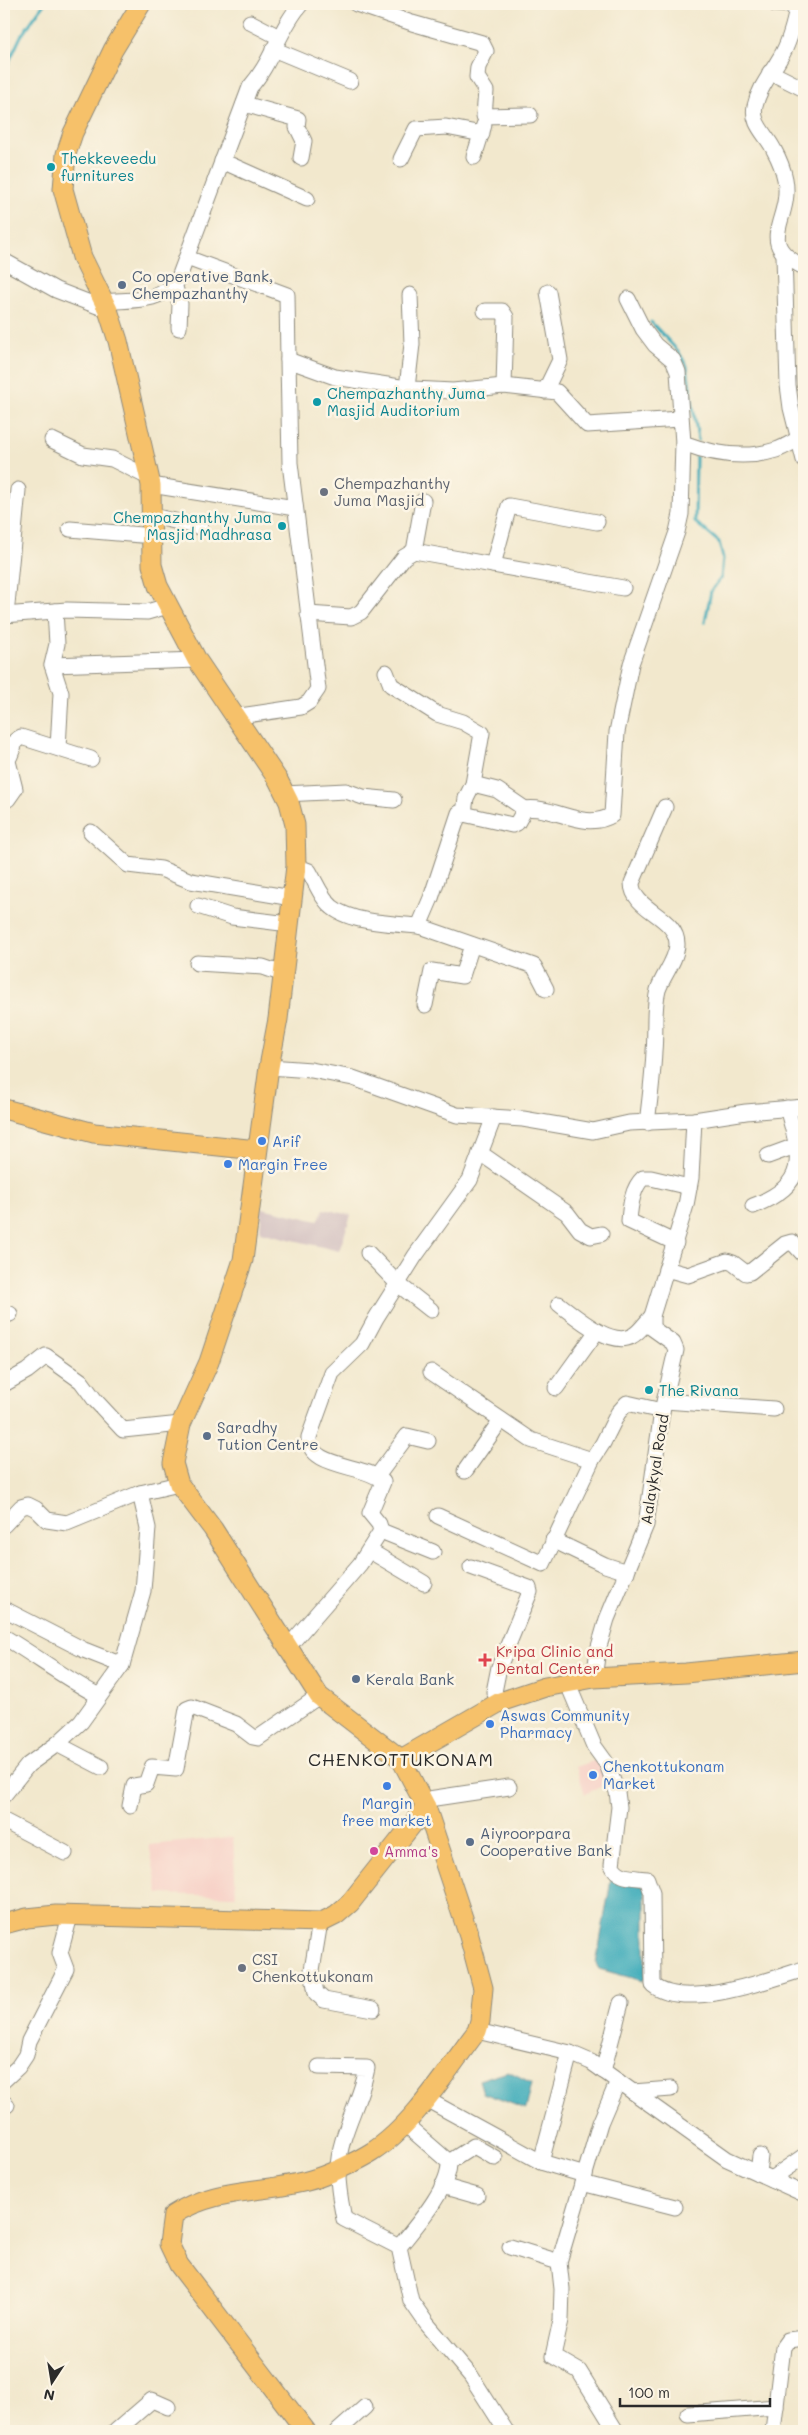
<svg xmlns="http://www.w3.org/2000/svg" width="808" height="2435" font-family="Mali,sans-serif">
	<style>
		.built { fill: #f7d1c7 }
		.industrial { fill: #d2bfc0 }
		.water { fill: #3baab9; stroke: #336a72 }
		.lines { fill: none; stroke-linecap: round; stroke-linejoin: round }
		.stream { stroke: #3baab9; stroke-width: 3 }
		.minor-casing { stroke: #8e8a7c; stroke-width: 17 }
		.major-casing { stroke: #8e8a7c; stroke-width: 21 }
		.minor { stroke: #fff; stroke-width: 15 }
		.major { stroke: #f6c16b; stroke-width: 19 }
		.culture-dot { fill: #0f9aa8; stroke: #fcf5e5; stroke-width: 2 }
		.service-dot { fill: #5c6f8a; stroke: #fcf5e5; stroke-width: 2 }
		.worship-dot { fill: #6b7280; stroke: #fcf5e5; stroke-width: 2 }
		.shop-dot { fill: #3f7fe0; stroke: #fcf5e5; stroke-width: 2 }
		.health-dot { fill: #e0444e; stroke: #fcf5e5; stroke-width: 2 }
		.hotel-dot { fill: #d1479c; stroke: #fcf5e5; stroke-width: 2 }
		.labels { text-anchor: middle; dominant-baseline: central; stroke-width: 5; stroke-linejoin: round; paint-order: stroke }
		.culture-label { font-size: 15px; fill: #0d838f; stroke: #fcf5e5; text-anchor: start }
		.service-label { font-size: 15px; fill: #4e5e75; stroke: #fcf5e5; text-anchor: start }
		.worship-label { font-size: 15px; fill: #5b616d; stroke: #fcf5e5; text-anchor: start }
		.shop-label { font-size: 15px; fill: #366cbe; stroke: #fcf5e5; text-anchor: start }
		.street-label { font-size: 15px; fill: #2b2b2b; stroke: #fcf5e5 }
		.health-label { font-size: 15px; fill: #be3a42; stroke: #fcf5e5; text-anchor: start }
		.hotel-label { font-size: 15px; fill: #b23c85; stroke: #fcf5e5; text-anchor: start }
		.quarter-label { font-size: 18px; letter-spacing: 1px; fill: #2b2b2b; stroke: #fcf5e5 }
	</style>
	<rect width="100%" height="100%" fill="#fcf5e5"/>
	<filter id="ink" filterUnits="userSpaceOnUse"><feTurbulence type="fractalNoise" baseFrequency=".02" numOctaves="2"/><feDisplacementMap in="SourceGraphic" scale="10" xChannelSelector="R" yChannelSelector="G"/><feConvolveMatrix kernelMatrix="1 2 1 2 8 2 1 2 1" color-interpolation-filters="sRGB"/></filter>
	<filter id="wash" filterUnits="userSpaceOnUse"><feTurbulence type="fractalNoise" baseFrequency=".0096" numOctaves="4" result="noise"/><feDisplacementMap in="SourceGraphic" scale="20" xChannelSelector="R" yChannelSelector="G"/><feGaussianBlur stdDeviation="1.12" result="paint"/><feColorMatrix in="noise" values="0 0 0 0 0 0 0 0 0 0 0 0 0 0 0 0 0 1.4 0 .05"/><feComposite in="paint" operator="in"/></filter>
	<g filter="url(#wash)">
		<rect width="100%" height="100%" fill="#f2e8cd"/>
		<g class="built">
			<path d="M602,1758L609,1783L585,1794L576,1767Z"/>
			<path d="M233,1837L236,1896L159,1894L149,1845Z"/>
		</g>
		<path class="industrial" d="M262,1208L318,1221L324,1209L351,1215L339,1251L260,1232Z"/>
		<g class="water">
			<path d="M611,1880L645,1884V1978L643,1981L599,1969L596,1964Z"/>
			<path d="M508,2071L532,2083L526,2109L483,2093L479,2080Z"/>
		</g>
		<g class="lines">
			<g class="stream">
				<path d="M4,72L21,36L44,4"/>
				<path d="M651,322L678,351L687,366L698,440"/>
				<path d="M696,457L695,522L719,542L723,558L721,578L711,591L705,622"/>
			</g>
		</g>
	</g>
	<g filter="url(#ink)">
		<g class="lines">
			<defs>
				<g id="minor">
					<path d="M356,4L412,23L482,43L486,51L478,67L477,77L486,91L484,116L530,115"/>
					<path d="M775,4L804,6"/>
					<path d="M798,4C795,20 789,44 780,58C771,74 759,88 755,106C751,124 767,135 774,150C779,159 783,169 785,179C793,221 752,242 804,267"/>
					<path d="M250,22L279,37"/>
					<path d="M273,49L350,81"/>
					<path d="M770,72L804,89"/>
					<path d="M244,104L298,119L297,127L304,141L301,158"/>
					<path d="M474,157L484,125"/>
					<path d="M401,159L416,129L446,127L482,134"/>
					<path d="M222,161L307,199"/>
					<path d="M784,256L788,385L791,408L804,460"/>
					<path d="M187,258L287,295L288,360"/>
					<path d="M4,261L56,290L108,310"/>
					<path d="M174,284L180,304L179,328"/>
					<path d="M628,299L643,329L655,345L673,360L678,372L683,443C712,454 745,460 776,450C786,447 795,440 804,436"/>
					<path d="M104,302C132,299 159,304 178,280L250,87C272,63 279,29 301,4"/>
					<path d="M485,311H502L506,317L504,386"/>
					<path d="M407,388L412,344L410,295"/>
					<path d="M545,391L560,360L548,292"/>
					<path d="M52,440L83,455L112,459L150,478"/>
					<path d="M151,485L295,508"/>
					<path d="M153,516L200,527"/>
					<path d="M70,529L141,535L153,534"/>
					<path d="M414,551L423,501"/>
					<path d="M493,565L509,506L597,522"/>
					<path d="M55,611L57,644L52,665L61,693L58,748"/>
					<path d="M308,614L351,617L361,612L404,557L414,551L623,588"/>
					<path d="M4,615L67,610L147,612L168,606"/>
					<path d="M6,615L18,490"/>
					<path d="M52,665L197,660"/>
					<path d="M386,672L391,685L437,714L463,722L482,733L473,784L466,798L464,813"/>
					<path d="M233,717L301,707L309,702L318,689L290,463L288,360L335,377L413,389L453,391L504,386L557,392L587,425L680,419"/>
					<path d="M4,756H10L16,740L21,737L91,759"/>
					<path d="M473,784L497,790L525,809"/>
					<path d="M284,794L346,791L363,797L394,800"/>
					<path d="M4,801L8,799L15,789L7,757"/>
					<path d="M91,832L128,865L161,869L191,881L292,898"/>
					<path d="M296,866L309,871C316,883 322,899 332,907C351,923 395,924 419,926L431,898L459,813L512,825L517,823L525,809C554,805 584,832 612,815L617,732L631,664L677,532L681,514L683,443"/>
					<path d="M198,906L232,917L289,924"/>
					<path d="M419,926L534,966L546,989"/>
					<path d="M197,963L263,967L283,974"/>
					<path d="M425,1005L432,971L462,976L472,945"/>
					<path d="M269,1067L311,1070L353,1078L457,1115L523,1119L593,1131L629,1123L694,1120L746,1112L804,1107"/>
					<path d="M647,1123C650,1099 653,1075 654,1051C656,1032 653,1009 658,990C663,975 676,961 677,945C678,916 632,911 632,883L665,807"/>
					<path d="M480,1153L567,1213L580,1230L591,1236L601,1234"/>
					<path d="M768,1156L798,1145"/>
					<path d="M753,1206C808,1184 802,1160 787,1108"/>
					<path d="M676,1243L629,1221C630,1207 632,1188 643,1178H651L689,1187"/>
					<path d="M368,1253L398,1284L431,1310"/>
					<path d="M666,1269L688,1275L727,1261L733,1263L746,1273L750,1272L785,1244L792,1242L804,1255"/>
					<path d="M559,1304C575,1316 611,1348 632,1336C640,1332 646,1322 652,1316"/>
					<path d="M4,1316L10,1314"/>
					<path d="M431,1372L531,1440L592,1460L603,1443L618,1413L627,1403L662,1411"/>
					<path d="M4,1384L27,1371L46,1356L81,1381L95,1400L123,1430L181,1424"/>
					<path d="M556,1388L597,1331"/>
					<path d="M665,1401L774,1409"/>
					<path d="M465,1471L501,1420"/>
					<path d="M378,1475L407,1436L428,1441"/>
					<path d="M438,1516L543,1564L592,1460"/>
					<path d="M4,1525L21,1507L28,1505L36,1509L47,1520L67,1523L140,1493L179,1484"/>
					<path d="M381,1531L433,1552"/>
					<path d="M553,1540L605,1565L627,1572"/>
					<path d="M370,1551L424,1583"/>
					<path d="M471,1567L529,1588L530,1592L499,1667L494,1692L500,1702"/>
					<path d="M4,1609L84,1650L122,1665"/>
					<path d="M4,1637C36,1656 66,1679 99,1696"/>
					<path d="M288,1647L360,1564L381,1531L379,1524L370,1513L383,1482C369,1464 307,1469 309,1437L332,1373L362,1344L376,1318L415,1256L470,1180L494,1117"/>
					<path d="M594,1678L598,1650L607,1619L646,1525L662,1411L676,1350L673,1343L652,1328V1316L686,1205L691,1178L694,1120"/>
					<path d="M567,1682L594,1746L607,1764L617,1792L619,1807L612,1865C618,1879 634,1877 647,1879L652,1893L653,1985C684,2011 769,1980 804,1969"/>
					<path d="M57,1744L101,1767"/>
					<path d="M4,1795L28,1765L57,1744L81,1722L122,1665L143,1591L148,1528L140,1493"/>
					<path d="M422,1800L509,1787"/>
					<path d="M130,1806L134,1786L146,1784L152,1767L176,1769L187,1709L192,1707L236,1724L253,1737L258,1738L319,1696"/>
					<path d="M4,1821L65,1853"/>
					<path d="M320,1922L312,1970L316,1993L324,2000L373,2009"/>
					<path d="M477,2031L570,2053L591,2062L727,2159L804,2194"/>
					<path d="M319,2067L367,2068C361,2102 339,2134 338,2169C337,2185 341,2203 344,2219L399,2247L411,2301L427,2324L471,2376L506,2431"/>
					<path d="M603,2071L621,2003"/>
					<path d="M4,2080L18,2067L26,2055L29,2041L66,1969L60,1953L70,1916"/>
					<path d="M633,2092L671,2089"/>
					<path d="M426,2099L541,2162L585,2175"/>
					<path d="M4,2103L7,2105"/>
					<path d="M449,2162L474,2146L495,2158"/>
					<path d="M541,2162L570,2053"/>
					<path d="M758,2173L760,2156"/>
					<path d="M771,2179L804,2156"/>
					<path d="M582,2183L675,2207"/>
					<path d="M442,2186L477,2196"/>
					<path d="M399,2247C415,2227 450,2188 449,2162L404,2123"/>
					<path d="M510,2247L559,2262"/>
					<path d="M688,2414L776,2407"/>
					<path d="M116,2431L152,2400L168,2407"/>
					<path d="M338,2431L365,2407"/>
					<path d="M616,2431L579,2371L553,2356L561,2320L562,2289L559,2262L600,2123L618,2081"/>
					<path d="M773,2431L783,2347L788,2340L804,2338"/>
				</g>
				<g id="major">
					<path d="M141,4L113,50L73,133L66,154L63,189L82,257L108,310L118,341L151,485L152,565L158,586L197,660L278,780L289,802L295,825L296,866L278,1019L269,1067L243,1260L209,1362L181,1424L173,1463L179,1484L213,1529L319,1696L401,1759L426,1807L469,1936L483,1988L480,2021L477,2031C448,2069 412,2127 372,2152C358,2161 332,2173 317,2178C270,2194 215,2186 173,2215L169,2244L179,2265L306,2431"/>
					<path d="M4,1109L94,1133L257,1150"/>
					<path d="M401,1759L500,1702L545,1687L594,1678L686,1673L804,1661"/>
					<path d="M4,1924L27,1918L56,1915L322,1922L336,1915L350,1903L426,1807"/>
				</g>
			</defs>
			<use href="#minor" class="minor-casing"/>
			<use href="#major" class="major-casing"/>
			<use href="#minor" class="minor"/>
			<use href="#major" class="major"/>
		</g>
	</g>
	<g class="culture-dot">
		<circle cx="51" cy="167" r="5"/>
		<circle cx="317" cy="402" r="5"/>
		<circle cx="282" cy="526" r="5"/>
		<circle cx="649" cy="1390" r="5"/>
	</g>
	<g class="service-dot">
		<circle cx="122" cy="285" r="5"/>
		<circle cx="207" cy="1436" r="5"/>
		<circle cx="356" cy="1679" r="5"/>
		<circle cx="470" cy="1842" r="5"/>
	</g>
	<g class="worship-dot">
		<circle cx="324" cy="492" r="5"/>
		<circle cx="242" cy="1968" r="5"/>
	</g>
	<g class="shop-dot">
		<circle cx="262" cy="1141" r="5"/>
		<circle cx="228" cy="1164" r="5"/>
		<circle cx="490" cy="1724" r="5"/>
		<circle cx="593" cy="1775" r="5"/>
		<circle cx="387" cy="1786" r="5"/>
	</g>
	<path class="health-dot" d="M482.5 1652.5h5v5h5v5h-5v5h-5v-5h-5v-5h5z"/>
	<circle class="hotel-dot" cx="374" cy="1851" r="5"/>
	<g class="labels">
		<g class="culture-label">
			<text x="61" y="158">Thekkeveedu<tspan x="61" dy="17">furnitures</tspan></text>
			<text x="327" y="393">Chempazhanthy Juma<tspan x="327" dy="17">Masjid Auditorium</tspan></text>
			<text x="272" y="517" text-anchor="end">Chempazhanthy Juma<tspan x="272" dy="17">Masjid Madhrasa</tspan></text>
			<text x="659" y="1390">The Rivana</text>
		</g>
		<g class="service-label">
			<text x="132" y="276">Co operative Bank,<tspan x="132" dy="17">Chempazhanthy</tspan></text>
			<text x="217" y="1427">Saradhy<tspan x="217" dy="17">Tution Centre</tspan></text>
			<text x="366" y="1679">Kerala Bank</text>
			<text x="480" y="1833">Aiyroorpara<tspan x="480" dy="17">Cooperative Bank</tspan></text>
		</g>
		<g class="worship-label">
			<text x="334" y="483">Chempazhanthy<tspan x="334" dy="17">Juma Masjid</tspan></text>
			<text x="252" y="1959">CSI<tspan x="252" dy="17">Chenkottukonam</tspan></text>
		</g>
		<g class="shop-label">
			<text x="272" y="1141">Arif</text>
			<text x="238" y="1164">Margin Free</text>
			<text x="500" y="1715">Aswas Community<tspan x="500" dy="17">Pharmacy</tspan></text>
			<text x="603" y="1766">Chenkottukonam<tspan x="603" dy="17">Market</tspan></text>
			<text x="387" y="1803" text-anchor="middle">Margin<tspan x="387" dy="17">free market</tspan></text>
		</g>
		<g class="street-label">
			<text transform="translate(654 1469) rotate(-81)">Aalaykyal Road</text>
		</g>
		<g class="health-label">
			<text x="496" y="1651">Kripa Clinic and<tspan x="496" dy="17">Dental Center</tspan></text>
		</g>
		<g class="hotel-label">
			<text x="384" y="1851">Amma's</text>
		</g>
		<g class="quarter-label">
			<text x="401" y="1759">CHENKOTTUKONAM</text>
		</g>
	</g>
	<rect width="808" height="2435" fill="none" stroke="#fcf5e5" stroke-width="20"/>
	<g transform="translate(52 2382) rotate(192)" stroke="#fcf5e5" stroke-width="4" paint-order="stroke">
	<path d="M0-4L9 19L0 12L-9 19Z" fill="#2b2b2b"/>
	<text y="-8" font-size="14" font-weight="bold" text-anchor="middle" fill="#2b2b2b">N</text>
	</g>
	<path d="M620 2398v8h150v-8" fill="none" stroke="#2b2b2b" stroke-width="2.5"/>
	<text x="628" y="2398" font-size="15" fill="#2b2b2b" stroke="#fcf5e5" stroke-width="4" paint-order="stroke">100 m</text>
</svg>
